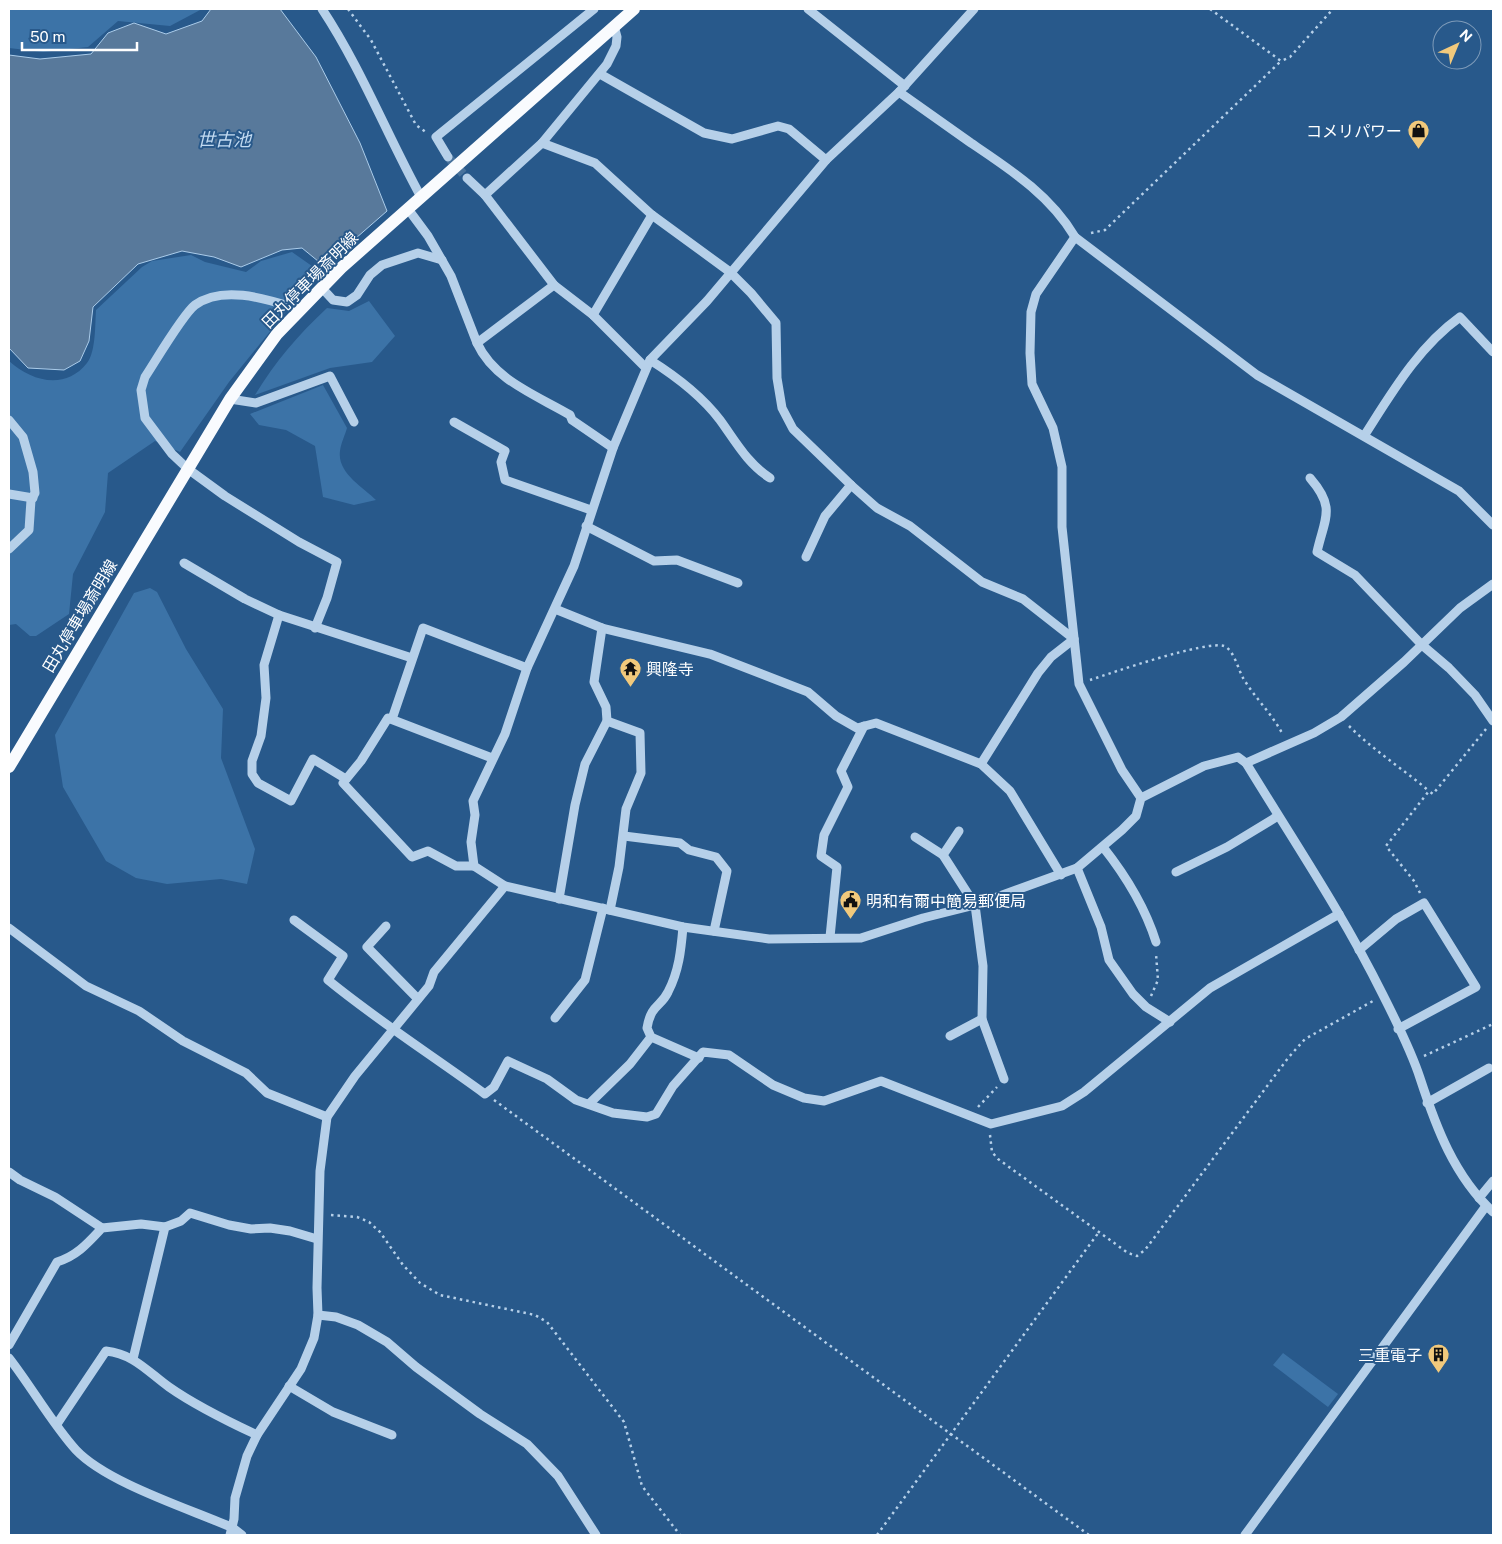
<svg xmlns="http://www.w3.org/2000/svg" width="1502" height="1544" font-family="'Public Sans','Noto Sans JP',sans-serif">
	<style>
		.green { fill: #3c73a7 }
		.water { fill: #58799b; stroke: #abccea }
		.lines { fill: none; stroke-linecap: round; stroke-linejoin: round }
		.minor-tunnel { stroke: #48729c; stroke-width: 9; stroke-dasharray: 9 4.5; stroke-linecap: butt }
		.path { stroke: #b6d0e9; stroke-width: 2.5; stroke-dasharray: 2.5 4; stroke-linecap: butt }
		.minor { stroke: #b6d0e9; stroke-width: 9 }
		.major { stroke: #f9fbfe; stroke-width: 12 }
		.labels { text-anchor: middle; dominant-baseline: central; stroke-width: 4; stroke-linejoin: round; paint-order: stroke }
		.poi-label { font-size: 16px; fill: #fff; stroke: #28598b; text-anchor: end }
		.street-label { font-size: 16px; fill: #fff; stroke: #28598b }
		.water-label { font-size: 18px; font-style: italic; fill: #c2daf1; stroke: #28598b }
	</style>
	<rect width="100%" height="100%" fill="#28598b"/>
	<g class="green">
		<path d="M9,9H202L170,26L118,21L88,47L43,52L9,48Z"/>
		<path d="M292,252L319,271L229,382L180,452L155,441L108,473L105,512L73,574L69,614L36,636H30L16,624L9,625V361C31,381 65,391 87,363C96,352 95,324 96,310L142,267L152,261L191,255L205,262L246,272L261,261Z"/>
		<path d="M369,301L395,336L372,362L330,368L255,395C275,362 298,335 327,308L349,311Z"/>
		<path d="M323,385L347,428C345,435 341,443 340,451C337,473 363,487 376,500L354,505L323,497L315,446L286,430L259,425L250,414Z"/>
		<path d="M150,588L157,592L186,649L223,709L221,758L255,849L247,884L221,879L167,884L136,878L106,861L63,787L55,735L134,593Z"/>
		<path d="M1283,1353L1338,1394L1328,1407L1273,1365Z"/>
	</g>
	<path class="water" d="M211,9H280L316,57L360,143L387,211L324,266L302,248L282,250L241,267L214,257L182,251L138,264L93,307L89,341L80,361L64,370L28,368L9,348V55L40,59L91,54L108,33L134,23L166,34L202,21Z"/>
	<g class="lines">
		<path class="minor-tunnel" d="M448,157L467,178"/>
		<g class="path">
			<path d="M348,9L371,40L416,125L427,133"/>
			<path d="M1210,9L1281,61L1290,57L1333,9"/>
			<path d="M1091,233L1105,230L1281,61"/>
			<path d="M1090,680C1111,673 1207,640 1224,646C1234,650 1238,669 1243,678C1255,698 1273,715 1283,735"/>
			<path d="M1349,726C1373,750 1403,769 1429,791"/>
			<path d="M1420,893L1414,881L1386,846L1429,791L1433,794L1486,729"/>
			<path d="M1151,996L1158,980L1156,954"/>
			<path d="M1424,1056L1493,1024"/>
			<path d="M494,1100L1089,1535"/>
			<path d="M978,1107L997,1087"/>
			<path d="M990,1135L992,1152L998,1159L1128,1253L1137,1256L1145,1250L1288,1058L1305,1039L1373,1001"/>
			<path d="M331,1215L357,1217L369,1222L380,1232L403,1265L420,1283L440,1295L535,1315L547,1322L624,1422L642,1486L680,1535"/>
			<path d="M877,1535L1099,1232"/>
		</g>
		<g class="minor">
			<path d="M322,9C361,68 387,135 421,197"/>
			<path d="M808,9L905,86"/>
			<path d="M974,9L899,92L826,160L707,301L650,360L613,448L574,566L527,668L505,734L473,801L475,815L471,842L474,866L505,886L683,927L769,939L861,938L923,918L975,905L1077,868L1122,830L1136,816L1141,798L1204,766L1238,757L1246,763C1293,840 1343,914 1383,995C1396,1021 1411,1050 1420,1078C1436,1127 1454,1176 1493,1212"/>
			<path d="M614,26L617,37L616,46L607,64L542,143L485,195L554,285L593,315L646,368"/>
			<path d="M600,74L704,133L732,139L778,126L789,129L826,160"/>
			<path d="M899,92C923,109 947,126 971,143C1011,170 1050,195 1075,237L1257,375L1459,491L1493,525"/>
			<path d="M542,143L595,163L652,215L730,272L751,293L776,323L777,378L782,408L793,429L851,485L877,508L910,526L982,582L1023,599L1074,639"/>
			<path d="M448,157L436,137L594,9"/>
			<path d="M467,178L485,195"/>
			<path d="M408,209L428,236L451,276L477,343"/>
			<path d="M1075,237L1036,294L1031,312L1030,353L1032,384L1053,428L1062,467V527L1079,684L1122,770L1141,798"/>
			<path d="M554,285L477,343C494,380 536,395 570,415L572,420L613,448"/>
			<path d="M321,287L333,300L347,302L357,295L370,275L382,265L418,253L442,260"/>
			<path d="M299,309C269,300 224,284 195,305C183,314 155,362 145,377L141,390L145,418L172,454L188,469L225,496L299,542L337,562L327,598L315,628"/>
			<path d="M593,315L652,215"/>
			<path d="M650,360C677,377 701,395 720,420C736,442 747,463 770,478"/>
			<path d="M230,399L256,403L330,376L354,422"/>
			<path d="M9,420L23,437L33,472L35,493L31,500L29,530L9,549"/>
			<path d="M454,422L505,451L501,462L505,480L591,510"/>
			<path d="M1364,436C1391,394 1418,347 1460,317L1493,352"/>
			<path d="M1310,478C1336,508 1325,517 1317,552L1355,575L1422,645L1449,668L1475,695L1493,721"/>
			<path d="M9,494L33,498"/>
			<path d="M586,526L654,561L677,560L738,583"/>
			<path d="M806,557L825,516L851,485"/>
			<path d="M184,563L245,599L279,615L412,658"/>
			<path d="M555,609L602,628L710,654L808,692L836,716L857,728L876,723L981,764L1010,791L1061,875"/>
			<path d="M279,615L264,665L266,698L261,736L252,761V774L258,783L291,801L313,759L346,779"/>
			<path d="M392,719L423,628L527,668"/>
			<path d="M607,721L640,733L641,773L626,809L619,867L610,910"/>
			<path d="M1246,763L1314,733L1341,717L1404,662L1460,608L1493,584"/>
			<path d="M981,764L1038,673L1051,657L1074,639"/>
			<path d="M959,831L943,855L975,905L983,966L982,1019L1004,1079"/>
			<path d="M624,836L680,843L689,850L716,857L727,871L714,931"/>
			<path d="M915,837L943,855"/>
			<path d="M1103,847C1126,876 1145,907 1156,942"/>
			<path d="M474,866H456L428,851L412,857L343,783L361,761L388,718L492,758"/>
			<path d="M1077,868L1101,927L1109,960L1133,994L1146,1007L1170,1022"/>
			<path d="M1176,872L1227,847L1278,816"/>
			<path d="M559,899L575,805L585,764L607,721L606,707L594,682L602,628"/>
			<path d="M294,920L343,956L328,980C378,1021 433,1056 485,1094L494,1087L508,1061L547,1079L576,1100L613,1113L647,1117L656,1114L673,1086L703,1052L729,1055L773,1085L804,1098L824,1101L881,1081L991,1124L1062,1106L1084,1092L1210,988L1339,914"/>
			<path d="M386,926L367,947L418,999"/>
			<path d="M683,927C681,950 679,971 668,992C661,1007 651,1004 647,1028L651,1037L699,1058"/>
			<path d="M9,928L86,986L139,1011L183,1041L246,1073L267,1093L327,1117"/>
			<path d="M830,937L837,867L821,856L824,835L848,787L841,771L864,726"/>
			<path d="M1359,950L1396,919L1424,903L1476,987L1398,1029"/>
			<path d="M555,1018L585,980L603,908"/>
			<path d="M950,1036L982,1019"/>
			<path d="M1427,1103L1489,1068"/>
			<path d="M589,1104L630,1064L651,1037"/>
			<path d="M9,1172L20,1180L55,1197L102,1228"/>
			<path d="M1479,1198L1493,1181"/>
			<path d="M318,1315L336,1317L358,1325L387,1342L416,1367L480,1414L527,1444L558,1476L596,1535"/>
			<path d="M9,1345L57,1262C77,1256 88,1243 102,1228L141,1224L165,1227"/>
			<path d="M9,1358C31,1386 53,1425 76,1450C107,1483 190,1509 233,1528L242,1535"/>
			<path d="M133,1359L165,1227L181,1221L190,1213L229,1225L251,1229L270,1228L290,1231L317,1239"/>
			<path d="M289,1386L333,1412L392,1435"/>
			<path d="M57,1424L106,1351C134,1354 148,1372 169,1387C196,1406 227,1421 257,1435"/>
			<path d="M230,1535L234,1519L235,1498L247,1456L257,1435L301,1369L314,1338L318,1315L317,1288L320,1171L327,1117L355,1076L429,986L434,972L505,886"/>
			<path d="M1245,1535L1486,1206"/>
		</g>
		<path class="major" d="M9,767L230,399L277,334L341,268L634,9"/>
	</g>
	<defs>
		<symbol id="shop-pin" viewBox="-11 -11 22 30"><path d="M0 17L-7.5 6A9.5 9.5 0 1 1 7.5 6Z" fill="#f1c97c" stroke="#28598b"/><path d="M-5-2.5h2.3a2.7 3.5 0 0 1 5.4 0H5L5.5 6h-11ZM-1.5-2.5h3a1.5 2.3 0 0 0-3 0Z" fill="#111"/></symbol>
		<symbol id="temple-pin" viewBox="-11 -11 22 30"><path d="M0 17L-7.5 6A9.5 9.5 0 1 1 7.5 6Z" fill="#f1c97c" stroke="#28598b"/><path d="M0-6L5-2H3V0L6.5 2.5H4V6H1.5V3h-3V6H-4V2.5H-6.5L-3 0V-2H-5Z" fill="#111"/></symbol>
		<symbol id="civic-pin" viewBox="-11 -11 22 30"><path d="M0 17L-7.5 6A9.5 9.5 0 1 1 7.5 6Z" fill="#f1c97c" stroke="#28598b"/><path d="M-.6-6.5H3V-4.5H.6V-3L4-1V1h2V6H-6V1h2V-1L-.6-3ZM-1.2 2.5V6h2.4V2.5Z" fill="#111"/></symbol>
		<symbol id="building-pin" viewBox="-11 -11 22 30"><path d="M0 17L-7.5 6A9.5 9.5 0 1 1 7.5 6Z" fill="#f1c97c" stroke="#28598b"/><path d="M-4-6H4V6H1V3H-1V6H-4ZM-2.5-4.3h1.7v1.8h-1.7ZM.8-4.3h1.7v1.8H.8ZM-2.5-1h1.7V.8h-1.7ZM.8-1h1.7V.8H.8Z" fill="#111"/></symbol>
	</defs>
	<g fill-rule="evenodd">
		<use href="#shop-pin" x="1406" y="118" width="25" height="34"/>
		<use href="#temple-pin" x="618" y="656" width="25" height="34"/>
		<use href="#civic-pin" x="838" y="888" width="25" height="34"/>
		<use href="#building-pin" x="1426" y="1342" width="25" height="34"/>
	</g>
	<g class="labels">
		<g class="poi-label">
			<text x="1402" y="131">コメリパワー</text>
			<text x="646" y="669" text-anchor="start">興隆寺</text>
			<text x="866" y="901" text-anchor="start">明和有爾中簡易郵便局</text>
			<text x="1422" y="1355">三重電子</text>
		</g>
		<g class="street-label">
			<text transform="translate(310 280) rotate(-45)">田丸停車場斎明線</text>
			<text transform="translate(80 616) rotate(-59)">田丸停車場斎明線</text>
		</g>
		<g class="water-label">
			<text x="224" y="139">世古池</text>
		</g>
	</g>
	<rect width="1502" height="1544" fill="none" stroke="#ffffff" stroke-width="20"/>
	<g transform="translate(1457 45) rotate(44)"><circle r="24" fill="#28598b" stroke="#7e9bb9"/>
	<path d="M0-4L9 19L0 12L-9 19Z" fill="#f1c97c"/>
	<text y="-8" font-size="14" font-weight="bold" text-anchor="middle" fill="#ffffff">N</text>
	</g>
	<path d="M22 42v8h115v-8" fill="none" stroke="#ffffff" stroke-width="2.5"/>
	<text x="30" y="42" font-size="15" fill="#ffffff" stroke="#28598b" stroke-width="4" paint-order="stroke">50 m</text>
</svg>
